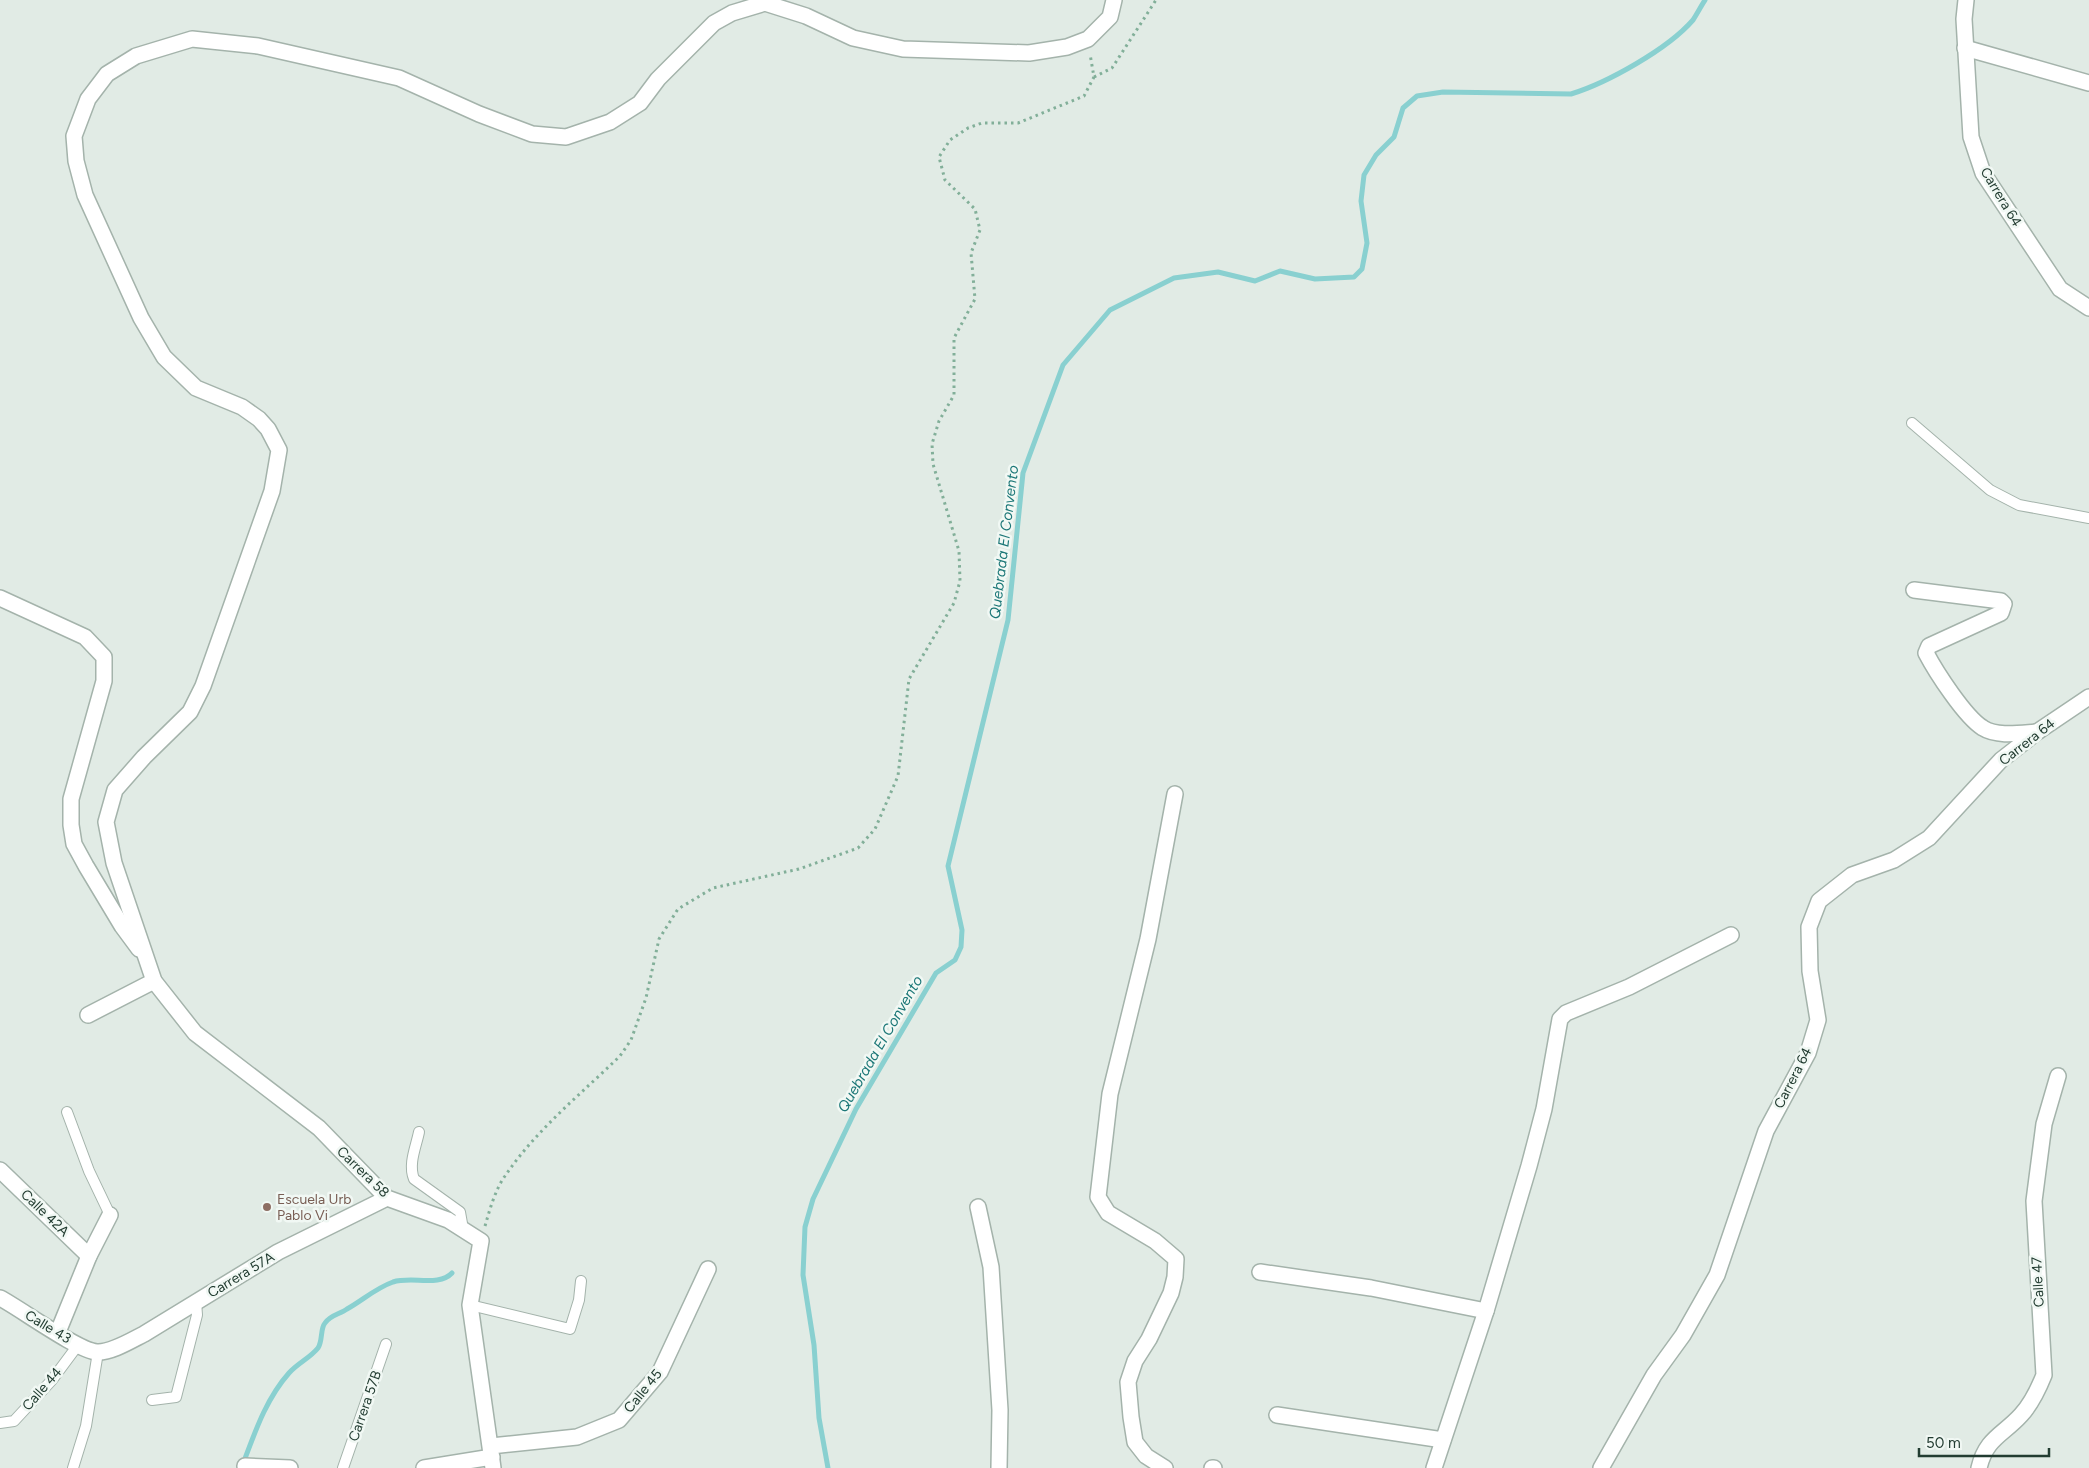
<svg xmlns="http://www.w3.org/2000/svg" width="2089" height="1468" font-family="Figtree,sans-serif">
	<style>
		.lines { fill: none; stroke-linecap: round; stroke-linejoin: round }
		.stream { stroke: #89d0d0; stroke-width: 5 }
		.service-casing { stroke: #a4b3ab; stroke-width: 12 }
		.minor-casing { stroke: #a4b3ab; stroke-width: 18 }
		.path { stroke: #82af99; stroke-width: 3; stroke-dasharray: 2.5 4; stroke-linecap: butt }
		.service { stroke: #fff; stroke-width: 10 }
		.minor { stroke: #fff; stroke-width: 15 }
		.education-dot { fill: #8d6e63; stroke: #f1f8f4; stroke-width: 2 }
		.labels { text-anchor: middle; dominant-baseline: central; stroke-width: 5; stroke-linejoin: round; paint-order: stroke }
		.street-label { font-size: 14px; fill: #223c31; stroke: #f1f8f4 }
		.education-label { font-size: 14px; fill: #785e54; stroke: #f1f8f4; text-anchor: start }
		.water-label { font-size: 15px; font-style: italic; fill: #1c7777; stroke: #f1f8f4 }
	</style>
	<rect width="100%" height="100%" fill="#e1ebe5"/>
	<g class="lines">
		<g class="stream">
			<path d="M243,1464C255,1432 266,1399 289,1373C298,1363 310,1358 318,1348C323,1340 320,1329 325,1323C330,1315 340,1314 347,1309C363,1300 376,1288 393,1282C412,1276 439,1287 452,1273"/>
			<path d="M828,1468L819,1418L814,1345L803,1275L805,1227L813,1199L856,1109L936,973L955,960L961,947L962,930L948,866L1008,620L1023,473L1063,365L1110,310L1174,278L1218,272L1255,281L1280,271L1315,279L1354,277L1362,269L1367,243L1361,201L1364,175L1376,155L1394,137L1403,108L1417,96L1443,92L1571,94C1607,83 1668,49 1693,20C1697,14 1701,6 1705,0"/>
		</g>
		<defs>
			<g id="service">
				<path d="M1912,423L1990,490L2019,505L2089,518"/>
				<path d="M67,1112L89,1171L110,1215"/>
				<path d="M419,1132C416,1147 408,1164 414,1179L460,1212L463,1229"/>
				<path d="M470,1305L570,1329L579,1300L581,1281"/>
				<path d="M152,1400L176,1397L197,1315L196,1302"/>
				<path d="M0,1423L14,1421L52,1380L78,1345"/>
				<path d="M73,1468L86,1426L98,1352"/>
				<path d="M343,1468L386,1344"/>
			</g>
			<g id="minor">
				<path d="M1966,0L1964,19L1971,137L1983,173L2060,289L2089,308"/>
				<path d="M1965,48L2089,83"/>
				<path d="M1914,590L1993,600L2001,601L2004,604L2001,613L1929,646L1926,653C1936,672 1965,717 1983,728C1997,737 2021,733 2037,732"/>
				<path d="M0,598L85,637L104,657V681L71,799V825L74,844L86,866L122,926L139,949"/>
				<path d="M88,1015L154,981"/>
				<path d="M0,1170L89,1256"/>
				<path d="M978,1207L991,1267L1000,1410L999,1468"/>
				<path d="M1260,1272L1371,1288L1486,1311"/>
				<path d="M0,1298C21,1309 78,1351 97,1352C111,1353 132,1340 144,1334L278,1252L387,1198"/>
				<path d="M58,1332L89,1256L110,1215"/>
				<path d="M1277,1415L1443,1440"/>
				<path d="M491,1446L577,1437L619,1420L660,1372L708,1269"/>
				<path d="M245,1466L290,1468"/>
				<path d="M424,1468L492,1457"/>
				<path d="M493,1468L470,1305L481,1241L448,1220L387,1198L319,1128L195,1033L154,981L114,863L106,822L115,790L144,757L190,712L203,686L272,491L279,450L268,429L259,419L242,407L196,388L164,357L141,318L85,195L76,161L74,136L88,99L107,74L136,56L192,39L258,46L399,78L479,114L532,134L566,137L610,122L640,103L658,79L714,23L732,13L765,3L806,16L853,38L903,49L1029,53L1067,47L1088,39L1110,17L1114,0"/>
				<path d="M1165,1468L1146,1456L1135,1442L1131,1417L1128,1382L1135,1361L1149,1339L1171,1293L1175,1277L1176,1259L1155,1241L1108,1213L1098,1197L1110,1094L1148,939L1175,794"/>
				<path d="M1212,1468H1214"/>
				<path d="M1434,1468L1486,1311L1529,1166L1544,1109L1560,1019L1566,1013L1629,987L1731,935"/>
				<path d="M1601,1468L1654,1375L1683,1335L1717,1275L1766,1131L1808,1053L1818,1020L1810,971L1809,927L1819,901L1852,875L1894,860L1929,838L2001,760L2037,732L2089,697"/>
				<path d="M1979,1468C1986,1438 2003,1435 2021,1415C2032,1403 2038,1390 2044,1375L2034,1201L2044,1124L2058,1076"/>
			</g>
		</defs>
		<use href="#service" class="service-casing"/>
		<use href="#minor" class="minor-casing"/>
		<g class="path">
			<path d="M1094,77L1112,68L1156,0"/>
			<path d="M485,1226C490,1209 495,1190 505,1176C536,1130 581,1094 620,1056L631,1040L646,998L659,939L678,909L713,888L799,869L858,848L875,829L898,776L909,679L954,603L960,581L959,551L933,464L932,444L939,421L954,395V338L975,299L971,253L980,230L975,209L945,180L939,157L950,140L968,128L982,123H1018L1084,96L1094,77L1090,54"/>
		</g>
		<use href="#service" class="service"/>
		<use href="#minor" class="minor"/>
	</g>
	<circle class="education-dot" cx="267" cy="1207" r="5"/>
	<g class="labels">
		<g class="street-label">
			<text transform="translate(2001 197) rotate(59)">Carrera 64</text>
			<text transform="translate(2027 742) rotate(-38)">Carrera 64</text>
			<text transform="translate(1793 1078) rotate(-63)">Carrera 64</text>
			<text transform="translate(363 1172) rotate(44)">Carrera 58</text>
			<text transform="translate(45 1213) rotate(44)">Calle 42A</text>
			<text transform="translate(241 1275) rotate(-31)">Carrera 57A</text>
			<text transform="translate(2038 1282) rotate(-93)">Calle 47</text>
			<text transform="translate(48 1327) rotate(31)">Calle 43</text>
			<text transform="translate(42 1389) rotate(-49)">Calle 44</text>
			<text transform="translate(643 1391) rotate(-51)">Calle 45</text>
			<text transform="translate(365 1406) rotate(-71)">Carrera 57B</text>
		</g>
		<g class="education-label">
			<text x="277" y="1199">Escuela Urb<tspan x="277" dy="16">Pablo Vi</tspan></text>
		</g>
		<g class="water-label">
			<text transform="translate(1004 542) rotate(-83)">Quebrada El Convento</text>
			<text transform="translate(880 1044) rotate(-60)">Quebrada El Convento</text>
		</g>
	</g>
	<path d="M1919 1448v8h130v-8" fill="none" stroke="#223c31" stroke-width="2.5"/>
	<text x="1926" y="1448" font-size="15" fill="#223c31" stroke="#f1f8f4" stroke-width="4" paint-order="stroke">50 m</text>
</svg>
